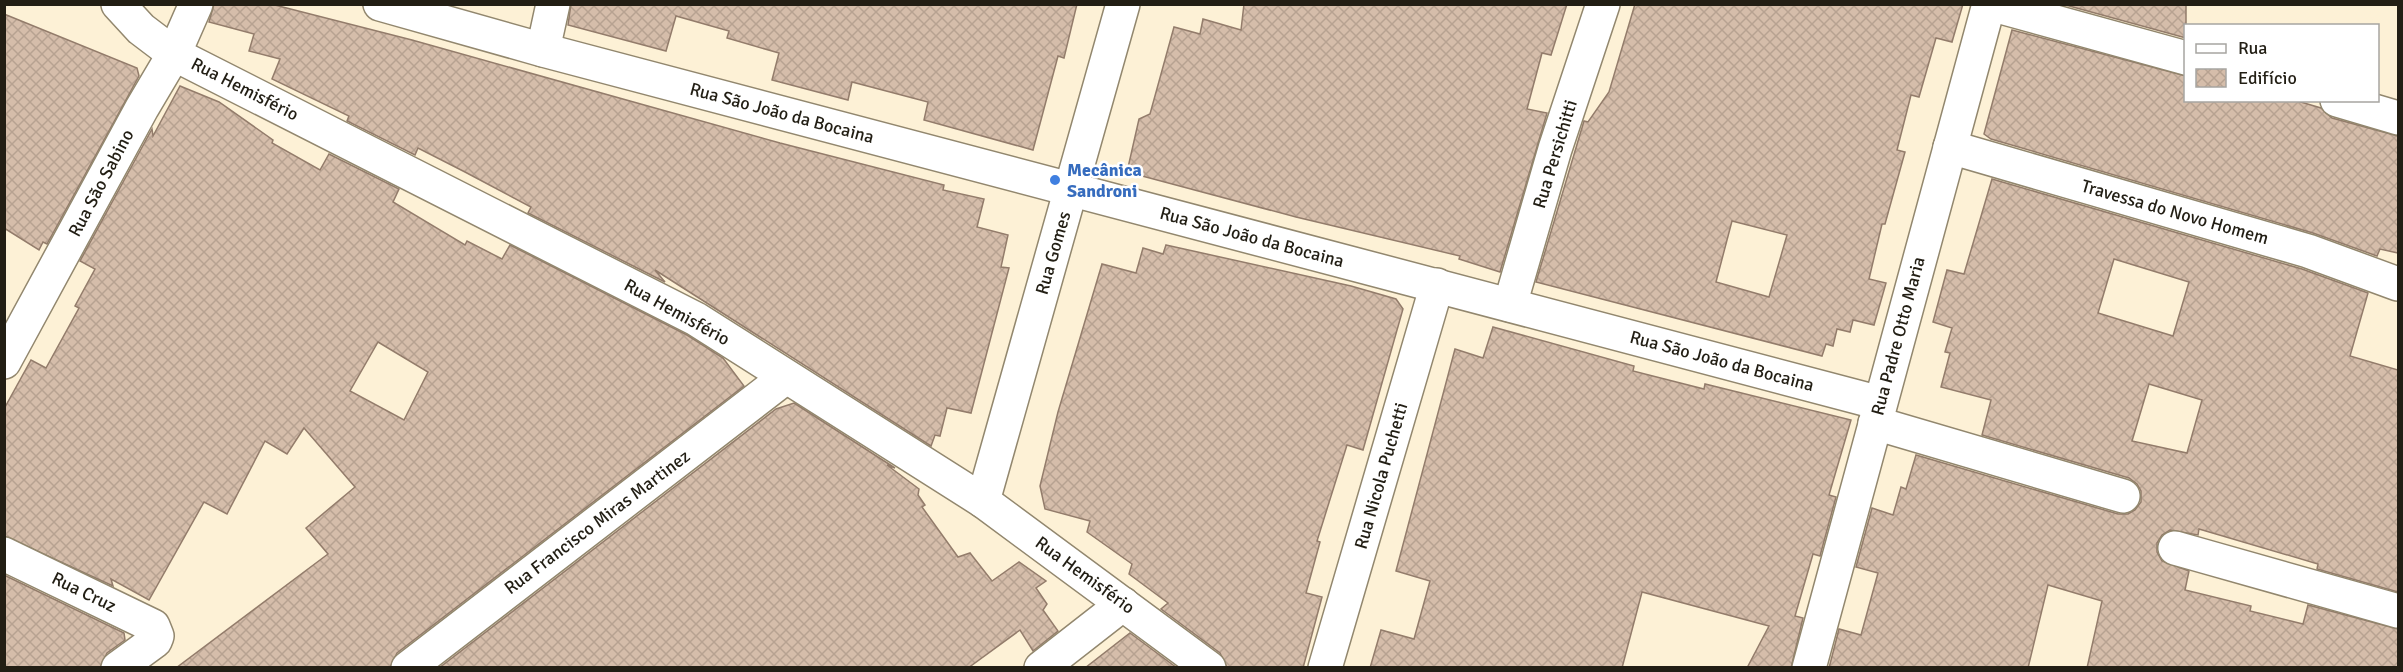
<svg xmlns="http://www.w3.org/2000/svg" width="2403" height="672" font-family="Signika,sans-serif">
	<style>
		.building { fill: url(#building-cross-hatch); stroke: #937c6b; stroke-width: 1.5; fill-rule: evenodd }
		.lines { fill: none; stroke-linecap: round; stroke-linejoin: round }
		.minor-casing { stroke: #92876e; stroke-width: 36 }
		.minor { stroke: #fff; stroke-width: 33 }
		.shop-dot { fill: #3f7fe0; stroke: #fff; stroke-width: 2 }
		.labels { text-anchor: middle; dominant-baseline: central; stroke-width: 5; stroke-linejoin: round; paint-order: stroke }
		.street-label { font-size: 18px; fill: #221e14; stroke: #fff }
		.shop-label { font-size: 18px; font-weight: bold; fill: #366cbe; stroke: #fff; text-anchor: start }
	</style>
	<defs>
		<pattern id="building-cross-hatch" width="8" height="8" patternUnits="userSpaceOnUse" patternTransform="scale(1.5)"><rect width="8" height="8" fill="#d5bdaa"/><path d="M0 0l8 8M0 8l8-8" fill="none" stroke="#b7a291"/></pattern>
	</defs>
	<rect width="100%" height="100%" fill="#fdf1d6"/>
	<g class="building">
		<path d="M214,4H271L412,40L780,143L944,185L943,190L984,199L977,227L1008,235L1001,267L1009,268L971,413L947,408L940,436L935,435L931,446L655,270L665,282L528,213L531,207L465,172L418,148L415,155L347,121L349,116L272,79L280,59L249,51L254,34L209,22Z"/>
		<path d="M571,4H1077L1064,58L1058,56L1033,150L924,120L928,102L852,82L848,100L772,80L779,53L727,38L729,31L676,16L666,51L568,25Z"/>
		<path d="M1244,4H1567L1551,55L1542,53L1527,109L1547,113L1500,272L1459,259L1460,256L1296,217L1127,172L1139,119L1150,114L1174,27L1200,34L1203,19L1241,30Z"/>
		<path d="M1635,4H1963L1952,42L1936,38L1919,97L1911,95L1897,150L1905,152L1885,224H1882L1869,279L1886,283L1874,325L1853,320L1850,332L1837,329L1833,346L1826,344L1822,356L1536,282L1584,121L1588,122L1609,92ZM1732,221L1787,235L1769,297L1716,282Z"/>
		<path d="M2062,4H2186V38Z"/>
		<path d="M4,14L137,68L139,76L47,244L43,242L39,250L4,228Z"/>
		<path d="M2012,30L2186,76V100H2294L2321,108L2332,118L2398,136V253L2380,249L2377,256L2313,233L1991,139L1984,134Z"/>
		<path d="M180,86L219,102L273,140L272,143L320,170L329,154L399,189L393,202L465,245L467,241L502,259L510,245L687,335L723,358L744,386L397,653L390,668H176L328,554L306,528L355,487L304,428L287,454L265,441L227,514L204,502L149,600L111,579L113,586L4,536V409L31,360L46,368L79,308L75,306L95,269L80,261L152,129L153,136ZM378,342L428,372L404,420L350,391Z"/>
		<path d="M1992,179L2302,269L2368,293L2350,356L2398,370V592L2317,569L2318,564L2199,529L2198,535L2170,530L2162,535L2157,543V552L2162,561L2189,571L2185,590L2251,606L2250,611L2303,624L2308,605L2398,629V668H2087L2102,601L2048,585L2028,668H1829L1839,629L1861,635L1878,573L1856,567L1872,508L1893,515L1901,487L1906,489L1916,455L2118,514H2128L2135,510L2141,502V491L2137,484L2129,478L1982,435L1991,400L1941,387L1950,353L1945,352L1952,328L1933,322L1947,270L1964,274ZM2114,259L2189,282L2173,336L2098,313ZM2149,384L2202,400L2187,453L2132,441Z"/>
		<path d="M1166,245L1351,286L1396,299L1403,309L1363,450L1347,445L1317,541L1320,542L1306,593L1322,597L1303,668H1227L1220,653L1161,609L1168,603L1129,574L1132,564L1087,532L1090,521L1045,509L1040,486L1058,412L1102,264L1136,273L1143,248L1163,254Z"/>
		<path d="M1493,327L1634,366L1633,371L1704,389L1705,384L1851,420L1829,495L1836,497L1820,556L1813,554L1795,616L1803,618L1791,668H1747L1769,626L1642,592L1622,668H1370L1381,630L1414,639L1430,581L1396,571L1455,349L1483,358Z"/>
		<path d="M794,403L895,468L887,465L919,489L918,495L925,505L922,507L958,557L970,553L992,581L1019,562L1046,581L1036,588L1047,604L1043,610L1058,631L1033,651L1020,630L968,668H439L776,409Z"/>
		<path d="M4,575L124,633L125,640L107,653L100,668H4Z"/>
		<path d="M1130,633L1177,668H1085Z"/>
	</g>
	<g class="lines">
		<defs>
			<g id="minor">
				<path d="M118,4L141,29L174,54L696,319L983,501L1209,668"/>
				<path d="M380,4L543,50L1880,403"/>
				<path d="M1990,4L2186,58"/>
				<path d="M543,50L553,4"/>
				<path d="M2337,100L2398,118"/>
				<path d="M1950,147L2308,251L2398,284"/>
				<path d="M1510,305L1555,149L1603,4"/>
				<path d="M4,362L142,108L174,54L196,4"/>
				<path d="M1875,423L2123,496"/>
				<path d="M983,501L1123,4"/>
				<path d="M2175,548L2398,611"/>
				<path d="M4,554L153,626L157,636L155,641L118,668"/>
				<path d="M408,668L786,377"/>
				<path d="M1041,668L1123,604"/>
				<path d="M1325,668L1437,285"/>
				<path d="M1809,668L1989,4"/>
			</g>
		</defs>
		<use href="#minor" class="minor-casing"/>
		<use href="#minor" class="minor"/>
	</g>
	<circle class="shop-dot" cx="1055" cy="180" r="6"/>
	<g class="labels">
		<g class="street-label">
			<text transform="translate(245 89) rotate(27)">Rua Hemisfério</text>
			<text transform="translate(782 113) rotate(15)">Rua São João da Bocaina</text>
			<text transform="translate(1555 154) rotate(-73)">Rua Persichitti</text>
			<text transform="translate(101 183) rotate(-62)">Rua São Sabino</text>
			<text transform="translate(2175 212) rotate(16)">Travessa do Novo Homem</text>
			<text transform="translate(1252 237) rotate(15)">Rua São João da Bocaina</text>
			<text transform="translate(1053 253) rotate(-74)">Rua Gomes</text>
			<text transform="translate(677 312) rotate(29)">Rua Hemisfério</text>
			<text transform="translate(1898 336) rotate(-75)">Rua Padre Otto Maria</text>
			<text transform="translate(1722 361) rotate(15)">Rua São João da Bocaina</text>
			<text transform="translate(1381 476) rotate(-74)">Rua Nicola Puchetti</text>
			<text transform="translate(597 522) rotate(-37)">Rua Francisco Miras Martinez</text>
			<text transform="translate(1085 575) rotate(36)">Rua Hemisfério</text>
			<text transform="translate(84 592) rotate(26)">Rua Cruz</text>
		</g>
		<g class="shop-label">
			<text x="1067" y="170">Mecânica<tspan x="1067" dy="21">Sandroni</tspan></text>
		</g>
	</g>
	<rect width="2403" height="672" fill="none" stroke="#221e14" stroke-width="12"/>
	<rect x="2184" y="24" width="195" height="78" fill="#ffffff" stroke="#a7a5a1" stroke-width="1.5"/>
	<rect x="2196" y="44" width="30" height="9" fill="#ffffff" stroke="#a7a5a1" stroke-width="1.5"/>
	<text x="2238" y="54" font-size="18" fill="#221e14">Rua</text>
	<rect x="2196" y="69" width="30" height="18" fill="url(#building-cross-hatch)" stroke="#a7a5a1" stroke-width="1.5"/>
	<text x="2238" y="84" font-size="18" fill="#221e14">Edifício</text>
</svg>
